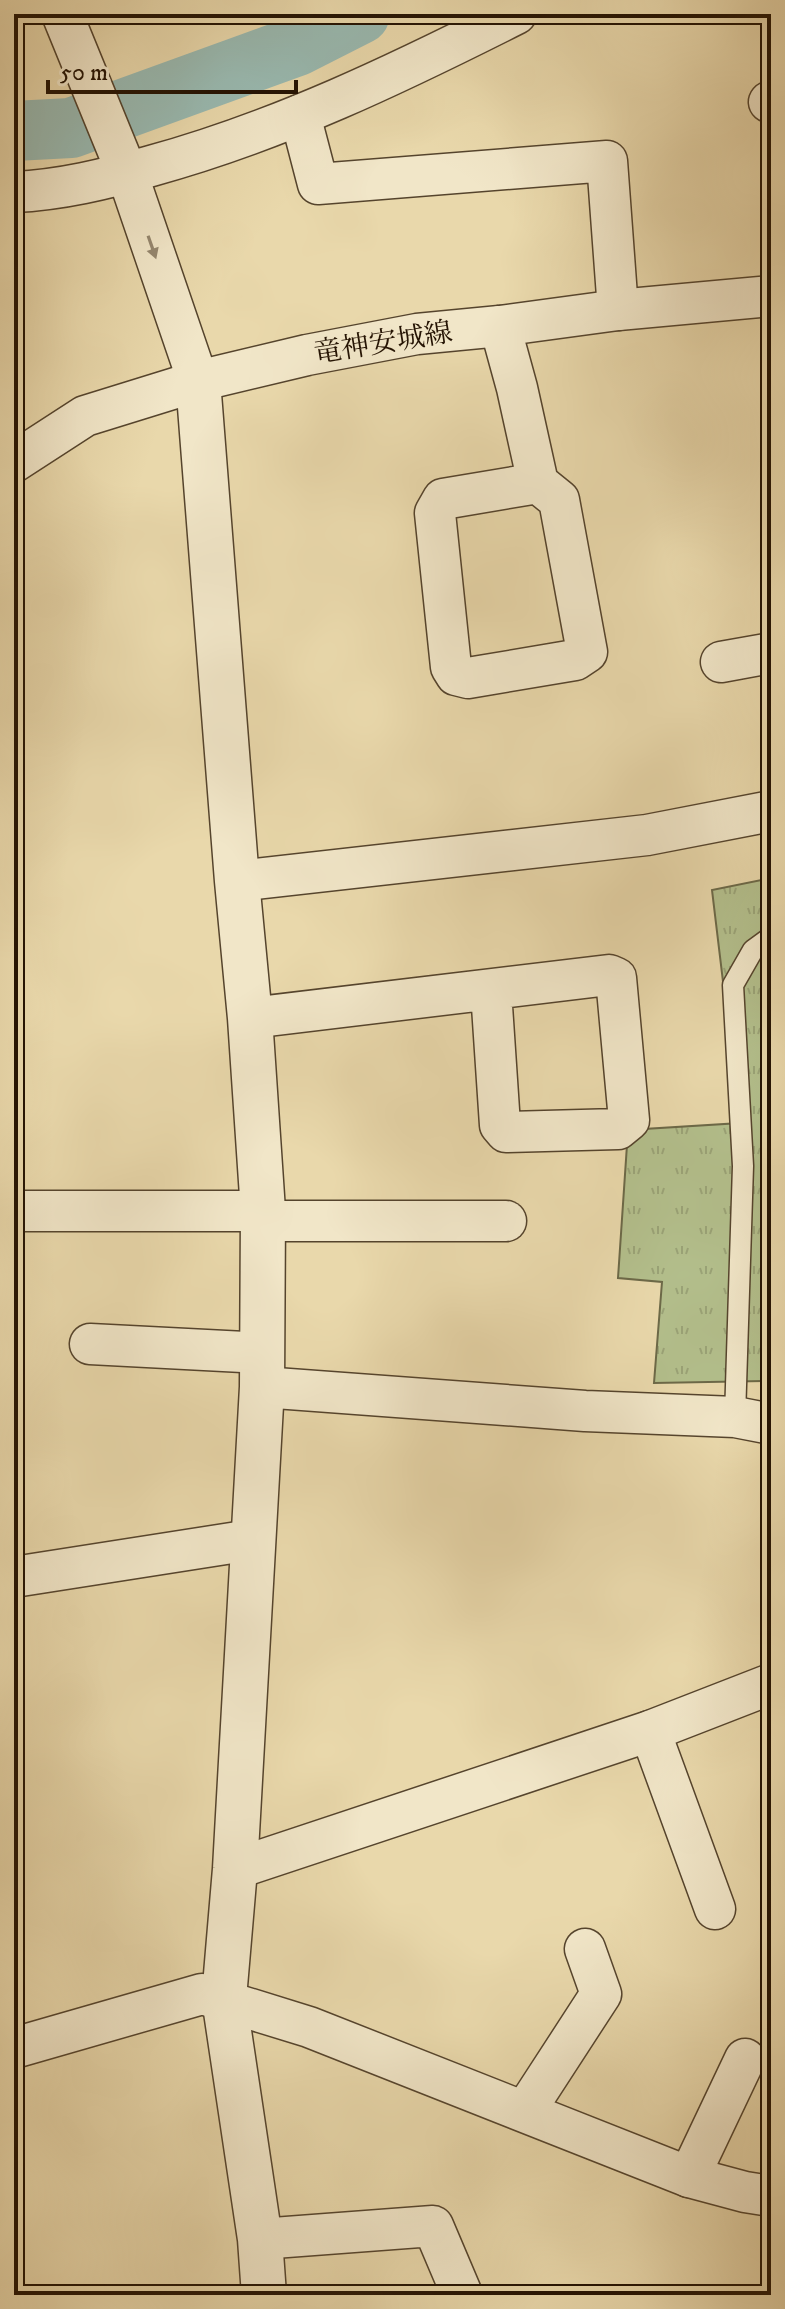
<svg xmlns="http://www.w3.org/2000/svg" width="785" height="2309" font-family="'IM FELL DW Pica','Noto Serif JP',serif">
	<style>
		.park { fill: url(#park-tufts); stroke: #6c6948; stroke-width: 2 }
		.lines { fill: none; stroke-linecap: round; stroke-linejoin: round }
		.river { stroke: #99b9b0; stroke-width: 60 }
		.service-casing { stroke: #55442d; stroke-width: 23 }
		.minor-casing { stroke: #55442d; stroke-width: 43 }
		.tertiary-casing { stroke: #55442d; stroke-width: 47 }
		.path { stroke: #241303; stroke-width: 5; stroke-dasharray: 6 4; stroke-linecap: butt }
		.service { stroke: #f1e6c8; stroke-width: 20 }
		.minor { stroke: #f1e6c8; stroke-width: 40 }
		.tertiary { stroke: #f1e6c8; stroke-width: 44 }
		.oneway { fill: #95876f }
		.labels { text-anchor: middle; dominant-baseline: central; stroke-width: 6; stroke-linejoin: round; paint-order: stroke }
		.street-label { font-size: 28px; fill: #241303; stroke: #f1e6c8 }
	</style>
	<defs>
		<pattern id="park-tufts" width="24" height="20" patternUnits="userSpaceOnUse" patternTransform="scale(2)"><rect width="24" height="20" fill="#b3bf8c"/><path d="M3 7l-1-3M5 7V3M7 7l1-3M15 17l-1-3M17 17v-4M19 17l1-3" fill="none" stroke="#9aa377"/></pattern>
	</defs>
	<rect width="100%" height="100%" fill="#e9d8ab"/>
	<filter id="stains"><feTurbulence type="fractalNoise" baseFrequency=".0025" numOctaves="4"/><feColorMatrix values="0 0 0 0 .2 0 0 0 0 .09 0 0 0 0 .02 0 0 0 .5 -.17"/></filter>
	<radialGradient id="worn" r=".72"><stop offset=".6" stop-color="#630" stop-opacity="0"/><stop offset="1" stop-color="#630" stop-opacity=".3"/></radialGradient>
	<path class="park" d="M771,878V1381L654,1383L662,1282L618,1278L628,1130L740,1123L712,890Z"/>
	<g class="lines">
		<path class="river" d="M14,131L71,128L297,46L360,14"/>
		<defs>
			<path id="service" d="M735,1417L743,1166L733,985L753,950L771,937"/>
			<g id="minor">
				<path d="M62,14L127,173L198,381"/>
				<path d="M769,102L771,101"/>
				<path d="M300,115L318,184L607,161L618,310"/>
				<path d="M14,192C61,190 106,179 151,166C279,131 399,73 516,14"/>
				<path d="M500,326L517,388L538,483L559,500L587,652L575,660L468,678L456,675L451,667L435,513L443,499L538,483"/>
				<path d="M14,462L85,416L198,381L307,355L417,334L500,326L618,310L771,296"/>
				<path d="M721,662L771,653"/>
				<path d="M237,881L647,835L771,811"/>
				<path d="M250,1018L609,975L616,978L629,1120L618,1129L506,1132L500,1125L491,991"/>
				<path d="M14,1211H263"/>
				<path d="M263,1221H506"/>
				<path d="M90,1344L263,1353"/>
				<path d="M262,1387L585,1411L735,1417L771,1424"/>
				<path d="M14,1577L251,1540"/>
				<path d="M650,1731L715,1909"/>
				<path d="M235,1869L650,1731L771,1684"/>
				<path d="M14,2048L202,1994L309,2027L689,2177L745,2192L771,2196"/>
				<path d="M525,2111L601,1994L585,1949"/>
				<path d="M689,2177L745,2059"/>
				<path d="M260,2239L433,2226L461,2292"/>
			</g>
			<path id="tertiary" d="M198,381L237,881L250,1018L263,1211L262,1387L235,1869L224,1998L260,2239L264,2295"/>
		</defs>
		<use href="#service" class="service-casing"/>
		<use href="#minor" class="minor-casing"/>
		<use href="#tertiary" class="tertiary-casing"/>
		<path class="path" d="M14,17L29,14"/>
		<use href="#service" class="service"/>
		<use href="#minor" class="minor"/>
		<use href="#tertiary" class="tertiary"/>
	</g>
	<defs><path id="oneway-solid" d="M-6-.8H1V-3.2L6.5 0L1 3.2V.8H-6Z" transform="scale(2)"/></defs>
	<use class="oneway" href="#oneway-solid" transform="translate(152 247) rotate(71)"/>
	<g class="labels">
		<g class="street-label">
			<text transform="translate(383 343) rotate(-9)">竜神安城線</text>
		</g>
	</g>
	<rect width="785" height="2309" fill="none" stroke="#e9d8ab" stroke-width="48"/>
	<rect x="16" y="16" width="753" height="2277" fill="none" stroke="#241303" stroke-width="4"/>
	<rect x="24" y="24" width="737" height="2261" fill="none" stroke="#241303" stroke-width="2"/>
	<path d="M48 80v12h248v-12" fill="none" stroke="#241303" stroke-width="4"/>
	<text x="60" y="80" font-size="24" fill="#241303" stroke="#f1e6c8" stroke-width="6" paint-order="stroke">50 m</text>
	<rect width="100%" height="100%" filter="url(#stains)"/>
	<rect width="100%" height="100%" fill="url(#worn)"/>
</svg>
